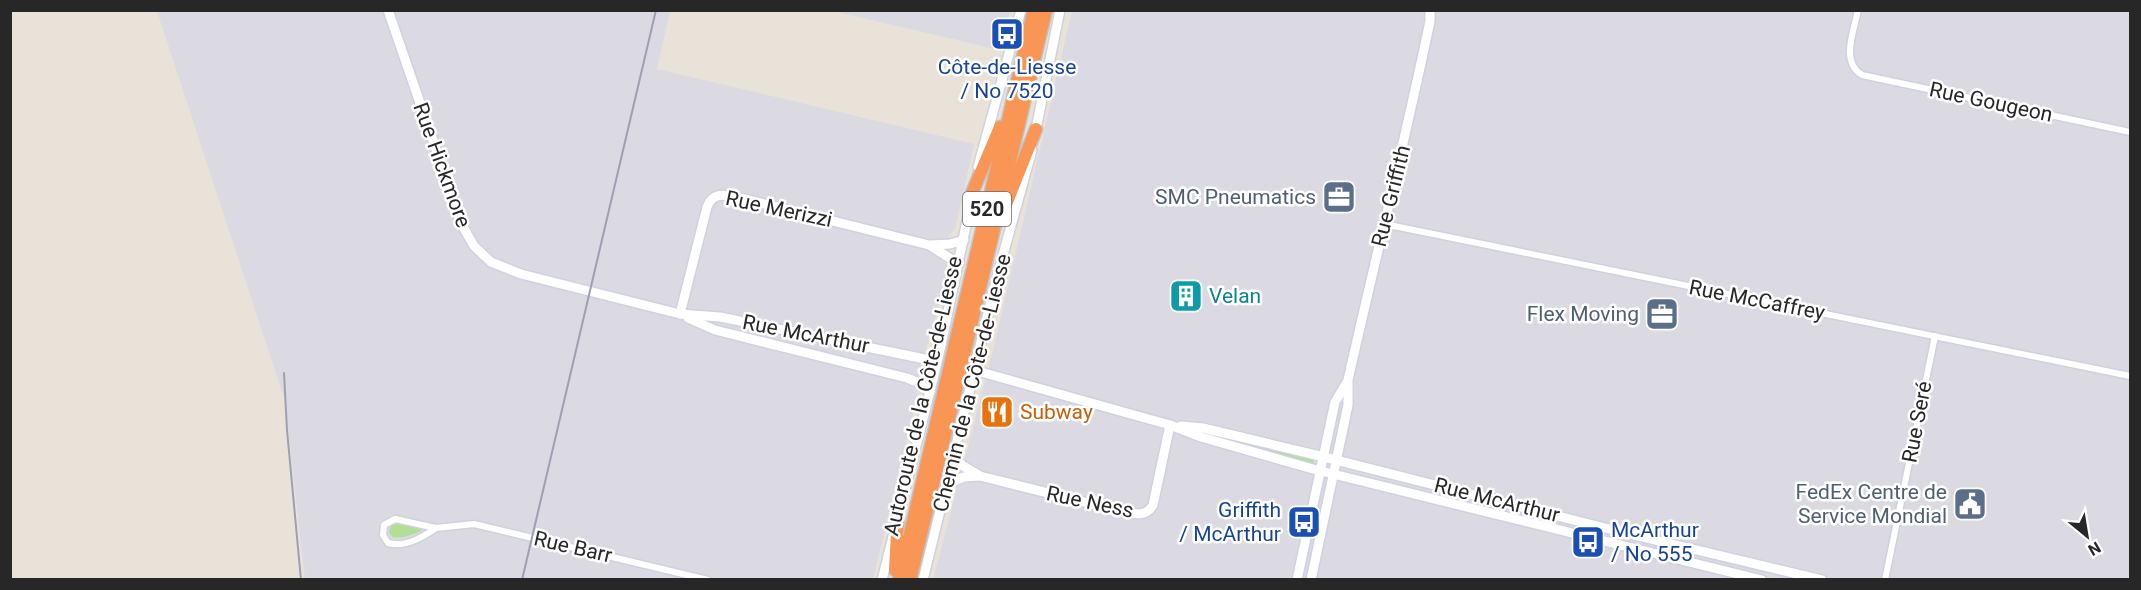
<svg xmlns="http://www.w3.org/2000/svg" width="2141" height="590" font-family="Roboto,sans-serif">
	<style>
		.industrial { fill: #dbd9e2 }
		.green { fill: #b1df96 }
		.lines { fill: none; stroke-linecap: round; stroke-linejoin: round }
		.street-casing { stroke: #ced2e0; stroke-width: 9 }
		.secondary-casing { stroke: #ced2e0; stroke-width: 12 }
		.highway-casing { stroke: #c3c3c3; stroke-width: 15 }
		.street { stroke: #fff; stroke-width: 6 }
		.secondary { stroke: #fff; stroke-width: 9 }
		.highway { stroke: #f99655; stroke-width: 12 }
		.rail { stroke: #9ca0b1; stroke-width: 2 }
		.secondary-bridge-casing { stroke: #ced2e0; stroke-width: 12; stroke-linecap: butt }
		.highway-bridge-casing { stroke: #c3c3c3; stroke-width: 15; stroke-linecap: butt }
		.secondary-bridge { stroke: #fff; stroke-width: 9 }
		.highway-bridge { stroke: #f99655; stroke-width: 12 }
		.labels { text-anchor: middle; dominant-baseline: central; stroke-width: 5; stroke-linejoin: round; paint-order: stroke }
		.shield { fill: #fff; stroke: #686868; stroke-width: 1.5 }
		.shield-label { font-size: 20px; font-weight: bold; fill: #272727 }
		.transit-label { font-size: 21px; fill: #164399; stroke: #fff }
		.street-label { font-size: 21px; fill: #272727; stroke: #fff }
		.service-label { font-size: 21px; fill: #4e5e75; stroke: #fff; text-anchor: end }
		.culture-label { font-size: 21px; fill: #0d838f; stroke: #fff; text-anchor: start }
		.food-label { font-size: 21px; fill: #c56008; stroke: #fff; text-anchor: start }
	</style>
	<rect width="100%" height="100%" fill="#e9e2d9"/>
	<g class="industrial">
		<path d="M157,11H670L657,69L974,144L955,229L949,235L944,261L947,265L946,279L920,369L918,392L873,579H305L285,401Z"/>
		<path d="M833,11L1010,10V11L1000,50Z"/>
		<path d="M1072,11H2130V579L933,580L993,351Z"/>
	</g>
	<g class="green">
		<path d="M1242,442L1313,459L1314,463L1312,464L1241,444Z"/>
		<path d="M396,524L421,529V531C411,535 402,539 392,537L389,532L391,525Z"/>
	</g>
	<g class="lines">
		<defs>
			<g id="street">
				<path d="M1858,10C1854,31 1840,62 1862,75L2130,132"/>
				<path d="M1384,224L2130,376"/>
				<path d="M436,528C423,537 405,548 388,543L383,535L384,525L395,519L436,528L474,524L708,580"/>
				<path d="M1885,580L1935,336"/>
			</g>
			<g id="secondary">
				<path d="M388,10L462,225L474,246L491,262L521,274L680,314L720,317L930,360"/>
				<path d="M1035,134L1060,10"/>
				<path d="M978,167L1021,10"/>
				<path d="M931,245L950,244L964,240"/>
				<path d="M680,314L707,207C712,193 723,194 736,197L929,245L959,264"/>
				<path d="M688,318L715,330L907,378L919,383L930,392"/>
				<path d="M941,345L974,187"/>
				<path d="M978,354L998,273L1032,150"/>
				<path d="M981,372L1170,425L1201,437L1313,469L1762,580"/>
				<path d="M1181,426L1203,428L1316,455L1617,531L1822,580"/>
				<path d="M953,456L963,466L980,476L1124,512C1136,514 1146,517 1153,505L1170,425"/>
				<path d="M946,484L964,477L980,476"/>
				<path d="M882,580L933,379"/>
				<path d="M923,580L970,388"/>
				<path d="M1297,580L1335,402L1347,382"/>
				<path d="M1311,580L1348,405V380C1375,260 1405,141 1430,21V10"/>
			</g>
			<g id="highway">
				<path d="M972,193L1000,127"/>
				<path d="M1007,202L1036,129"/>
				<path d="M954,348L1034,10"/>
				<path d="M965,351L1046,10"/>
				<path d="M895,570L898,514"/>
				<path d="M899,580L946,382"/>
				<path d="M910,580L957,385"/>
			</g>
		</defs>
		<use href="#street" class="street-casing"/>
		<use href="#secondary" class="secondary-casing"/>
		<use href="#highway" class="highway-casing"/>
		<use href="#street" class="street"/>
		<use href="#secondary" class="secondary"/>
		<use href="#highway" class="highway"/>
		<g class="rail">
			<path d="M284,373L287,430L301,580"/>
			<path d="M522,580L656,10"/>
		</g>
		<defs>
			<g id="secondary-bridge">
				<path d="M933,379L941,345"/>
				<path d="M970,388L978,354"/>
			</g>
			<g id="highway-bridge">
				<path d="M946,382L954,348"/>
				<path d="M957,385L965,351"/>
			</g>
		</defs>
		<use href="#secondary-bridge" class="secondary-bridge-casing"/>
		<use href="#highway-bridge" class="highway-bridge-casing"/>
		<use href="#secondary-bridge" class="secondary-bridge"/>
		<use href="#highway-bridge" class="highway-bridge"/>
	</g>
	<defs>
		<symbol id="bus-square" viewBox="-11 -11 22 22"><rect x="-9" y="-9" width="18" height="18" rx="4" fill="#1a4fb4" stroke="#fff"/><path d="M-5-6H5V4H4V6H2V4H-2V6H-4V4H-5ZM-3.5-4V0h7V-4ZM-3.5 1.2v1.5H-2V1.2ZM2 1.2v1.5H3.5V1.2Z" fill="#fff"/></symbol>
		<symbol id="office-square" viewBox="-11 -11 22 22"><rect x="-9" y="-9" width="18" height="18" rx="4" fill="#5c6f8a" stroke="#fff"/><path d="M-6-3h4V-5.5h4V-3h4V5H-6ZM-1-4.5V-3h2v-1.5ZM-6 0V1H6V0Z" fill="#fff"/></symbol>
		<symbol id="building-square" viewBox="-11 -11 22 22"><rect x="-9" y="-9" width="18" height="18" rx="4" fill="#0f9aa8" stroke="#fff"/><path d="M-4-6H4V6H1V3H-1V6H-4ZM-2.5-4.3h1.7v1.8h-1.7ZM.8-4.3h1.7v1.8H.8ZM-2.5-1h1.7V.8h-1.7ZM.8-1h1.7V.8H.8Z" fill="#fff"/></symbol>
		<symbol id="restaurant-square" viewBox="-11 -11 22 22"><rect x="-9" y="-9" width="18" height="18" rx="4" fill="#e8710a" stroke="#fff"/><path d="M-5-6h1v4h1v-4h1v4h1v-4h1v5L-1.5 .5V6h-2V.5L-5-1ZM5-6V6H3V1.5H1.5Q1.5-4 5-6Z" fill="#fff"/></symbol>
		<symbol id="civic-square" viewBox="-11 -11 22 22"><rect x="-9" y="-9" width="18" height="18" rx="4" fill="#5c6f8a" stroke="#fff"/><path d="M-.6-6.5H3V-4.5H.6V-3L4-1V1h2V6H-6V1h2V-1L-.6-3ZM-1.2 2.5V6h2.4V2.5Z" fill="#fff"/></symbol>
	</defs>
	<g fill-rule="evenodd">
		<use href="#bus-square" x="988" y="15" width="38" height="38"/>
		<use href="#office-square" x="1320" y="178" width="38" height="38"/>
		<use href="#building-square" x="1167" y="277" width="38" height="38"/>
		<use href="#office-square" x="1643" y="295" width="38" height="38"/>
		<use href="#restaurant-square" x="978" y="393" width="38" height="38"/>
		<use href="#civic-square" x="1951" y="485" width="38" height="38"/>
		<use href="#bus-square" x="1285" y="503" width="38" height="38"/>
		<use href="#bus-square" x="1569" y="523" width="38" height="38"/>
	</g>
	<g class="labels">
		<rect class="shield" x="963" y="192" width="48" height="34" rx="4.5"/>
		<g class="shield-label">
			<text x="987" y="209">520</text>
		</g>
		<g class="transit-label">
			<text x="1007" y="67">Côte-de-Liesse<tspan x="1007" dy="24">/ No 7520</tspan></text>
			<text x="1281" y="510" text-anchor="end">Griffith<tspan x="1281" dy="24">/ McArthur</tspan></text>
			<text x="1611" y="530" text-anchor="start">McArthur<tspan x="1611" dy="24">/ No 555</tspan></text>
		</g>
		<g class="street-label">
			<text transform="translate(1991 102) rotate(12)">Rue Gougeon</text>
			<text transform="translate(442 165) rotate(70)">Rue Hickmore</text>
			<text transform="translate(1391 196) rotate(-76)">Rue Griffith</text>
			<text transform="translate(779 209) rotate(12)">Rue Merizzi</text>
			<text transform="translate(1757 300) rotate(11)">Rue McCaffrey</text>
			<text transform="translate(806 334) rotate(11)">Rue McArthur</text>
			<text transform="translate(972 383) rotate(-76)">Chemin de la Côte-de-Liesse</text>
			<text transform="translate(923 396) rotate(-77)">Autoroute de la Côte-de-Liesse</text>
			<text transform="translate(1917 422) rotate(-79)">Rue Seré</text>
			<text transform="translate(1497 500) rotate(14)">Rue McArthur</text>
			<text transform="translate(1090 502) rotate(12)">Rue Ness</text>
			<text transform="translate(573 547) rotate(13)">Rue Barr</text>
		</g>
		<g class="service-label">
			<text x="1316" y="197">SMC Pneumatics</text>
			<text x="1639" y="314">Flex Moving</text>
			<text x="1947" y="492">FedEx Centre de<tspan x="1947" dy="24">Service Mondial</tspan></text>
		</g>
		<g class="culture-label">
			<text x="1209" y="296">Velan</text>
		</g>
		<g class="food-label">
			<text x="1020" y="412">Subway</text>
		</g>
	</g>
	<rect width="2141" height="590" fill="none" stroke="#272727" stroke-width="24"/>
	<g transform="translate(2087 536) rotate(150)" stroke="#ffffff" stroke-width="4.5" paint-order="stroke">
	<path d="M0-4.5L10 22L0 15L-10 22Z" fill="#272727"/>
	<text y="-9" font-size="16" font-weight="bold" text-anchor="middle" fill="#272727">N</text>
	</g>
</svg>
